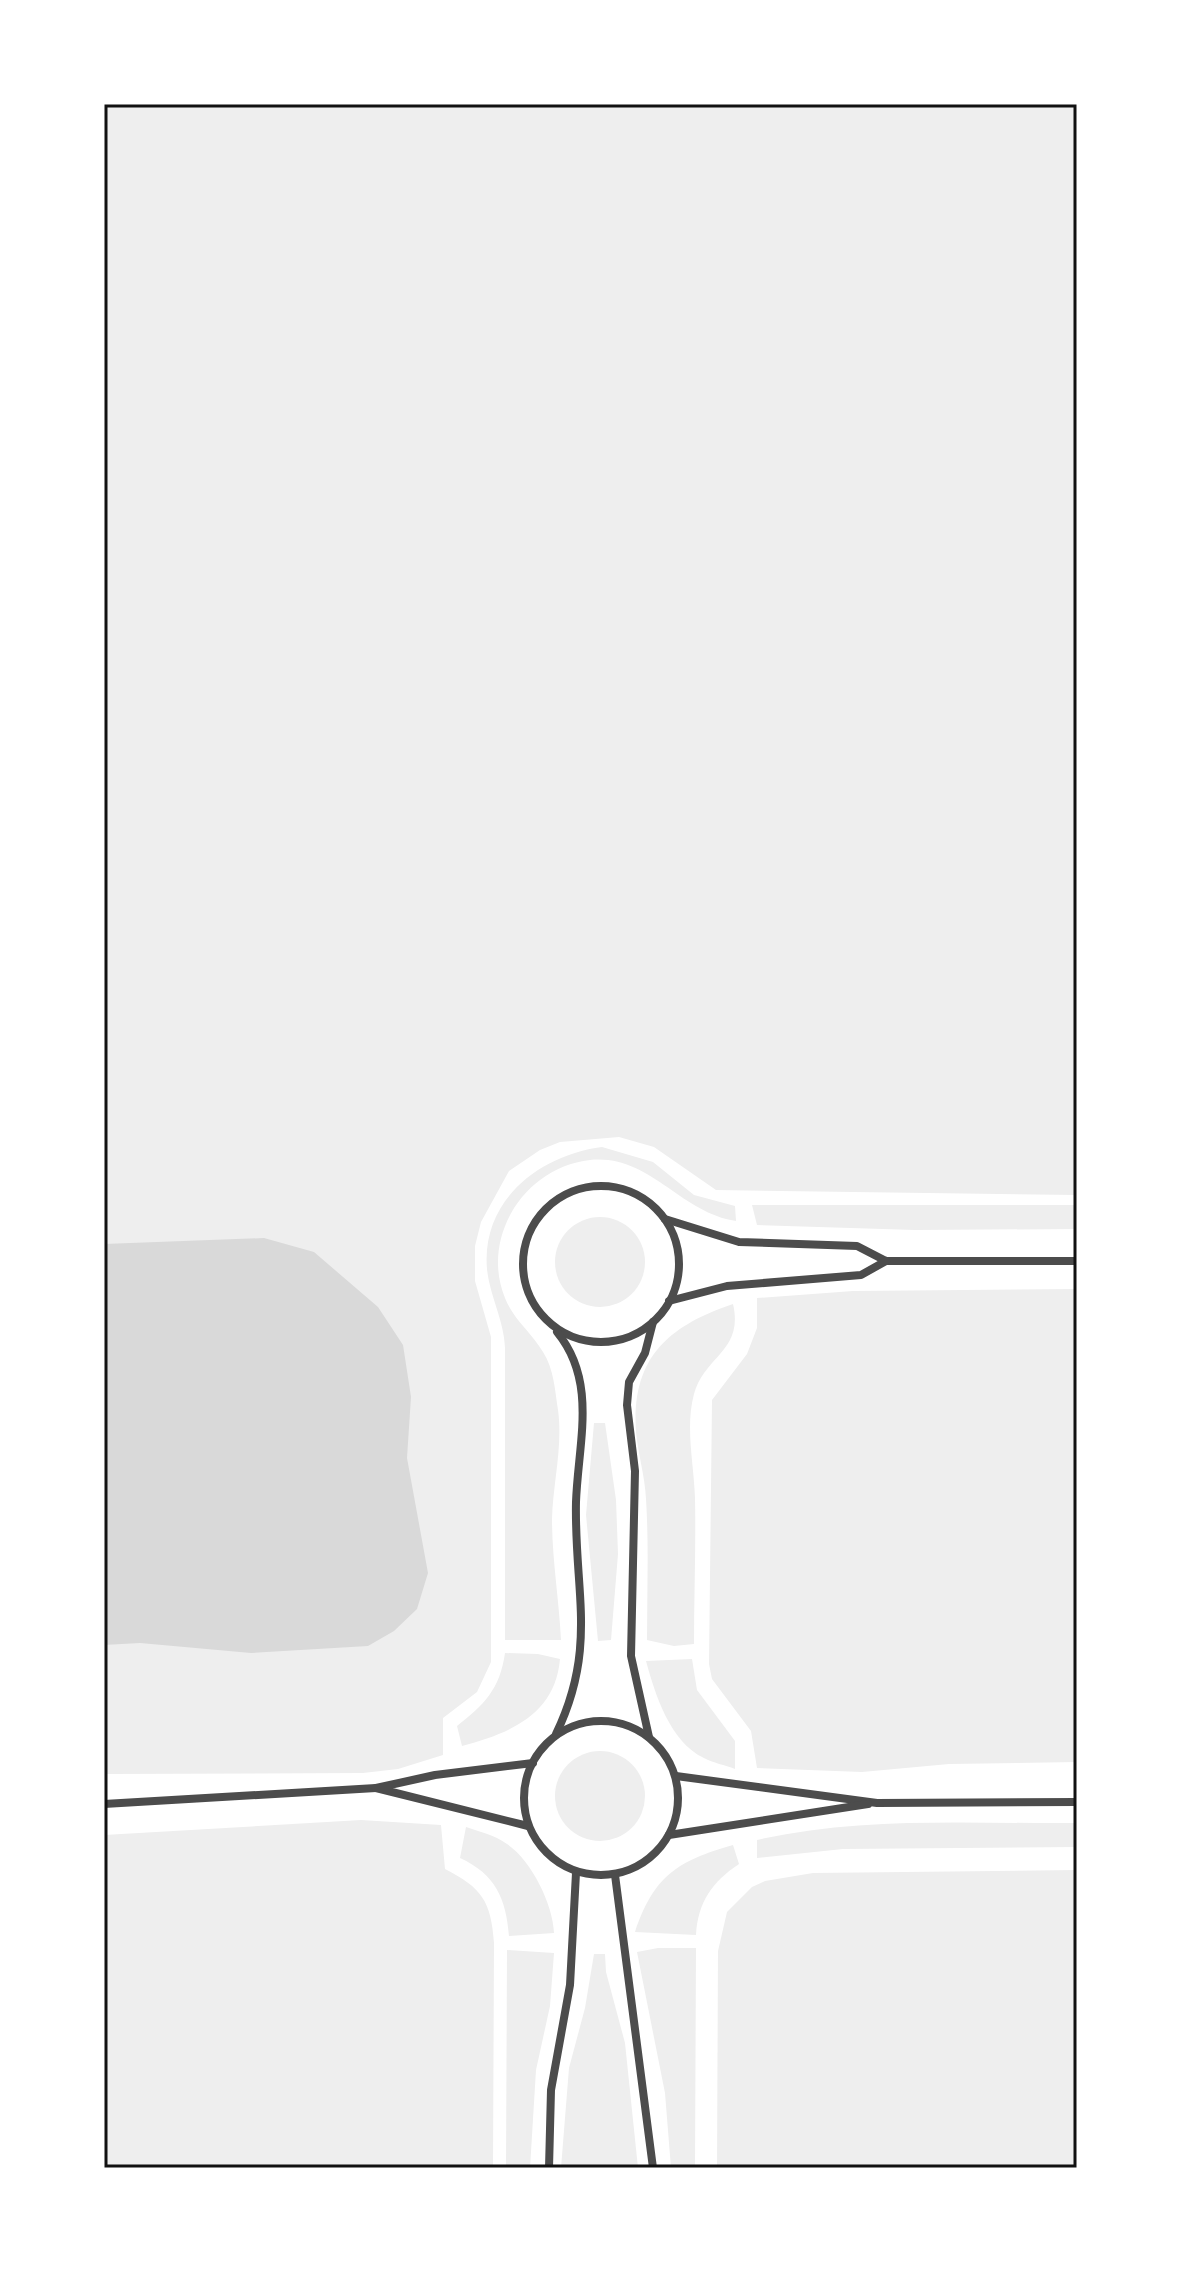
<svg xmlns="http://www.w3.org/2000/svg" width="1181" height="2272" font-family="Lora,serif">
	<style>
		.green { fill: #eee }
		.water { fill: #d9d9d9 }
		.lines { fill: none; stroke-linecap: round; stroke-linejoin: round }
		.minor { stroke: #4c4c4c; stroke-width: 8 }
		.neatline { fill: none; stroke: #111; stroke-width: 3 }
	</style>
	<rect width="100%" height="100%" fill="#fff"/>
	<g class="green">
		<path d="M104,104H1077V1195L716,1190L654,1147L619,1137L560,1142L540,1150L509,1171L481,1222L475,1246V1281L491,1337V1662L477,1692L443,1718V1755L398,1769L363,1773L104,1774Z"/>
		<path d="M602,1147L653,1162L694,1195L735,1206L736,1221C680,1213 650,1154 590,1160C525,1167 480,1237 505,1298C513,1319 532,1333 543,1352C554,1369 555,1391 558,1410C563,1446 553,1483 552,1519C552,1559 559,1599 561,1640H505V1348C504,1320 490,1297 487,1269C481,1200 540,1155 602,1147Z"/>
		<path d="M752,1205H1077V1229L915,1230L757,1225Z"/>
		<circle cx="600" cy="1262" r="45"/>
		<path d="M1077,1289V1762L949,1764L862,1772L757,1768L751,1731L712,1679L709,1664L712,1400L747,1354L757,1328V1298L853,1291Z"/>
		<path d="M733,1304C744,1351 704,1356 694,1394C685,1427 694,1464 695,1498C696,1547 694,1596 694,1644L674,1646L647,1640C647,1593 649,1546 646,1499C645,1476 638,1454 636,1432C631,1358 668,1326 733,1304Z"/>
		<path d="M594,1423H605L616,1500L618,1554L611,1640L598,1641L586,1515Z"/>
		<path d="M505,1653L538,1654L560,1659C555,1715 510,1733 462,1746L457,1726C484,1705 500,1689 505,1653Z"/>
		<path d="M692,1659L697,1690L735,1741V1769C725,1765 713,1763 704,1758C670,1742 655,1694 646,1661Z"/>
		<circle cx="600" cy="1796" r="45"/>
		<path d="M361,1820L441,1825L445,1869C482,1888 491,1901 494,1943L493,2168H104V1835Z"/>
		<path d="M1077,1823V1847L843,1849L757,1858V1840C861,1816 971,1824 1077,1823Z"/>
		<path d="M466,1827C480,1832 495,1835 507,1844C531,1860 553,1904 554,1933L509,1936C506,1898 495,1874 460,1858Z"/>
		<path d="M733,1845L739,1864C712,1882 698,1902 696,1935L635,1932C654,1876 677,1861 733,1845Z"/>
		<path d="M1077,1870V2168H717L718,1951L727,1912L752,1887L765,1881L813,1873Z"/>
		<path d="M658,1948H696L695,2168H671L665,2093L637,1952Z"/>
		<path d="M507,1950L554,1953L550,2006L536,2070L530,2168H506Z"/>
		<path d="M594,1954H605L606,1972L625,2043L638,2168H561L569,2068L585,2008Z"/>
	</g>
	<path class="water" d="M264,1238L314,1252L378,1307L403,1345L411,1397L407,1458L428,1573L417,1609L394,1631L368,1646L251,1653L140,1643L104,1645V1244Z"/>
	<g class="lines">
		<g class="minor">
			<circle cx="601" cy="1264" r="78"/>
			<path d="M665,1219L739,1242L857,1246L886,1261H1077"/>
			<path d="M669,1301L727,1286L861,1275L886,1261"/>
			<circle cx="601" cy="1798" r="77"/>
			<path d="M556,1734C598,1647 574,1591 576,1502C578,1443 598,1382 557,1332"/>
			<path d="M649,1737L631,1656L635,1471L627,1405L629,1382L645,1353L653,1322"/>
			<path d="M676,1776L877,1803L1077,1802"/>
			<path d="M104,1804L376,1788"/>
			<path d="M528,1826L376,1788L435,1775L533,1763"/>
			<path d="M669,1835L868,1804"/>
			<path d="M615,1875L653,2168"/>
			<path d="M549,2168L551,2090L570,1985L576,1873"/>
		</g>
	</g>
	<rect width="1181" height="2272" fill="none" stroke="#ffffff" stroke-width="212"/>
	<rect x="106" y="106" width="969" height="2060" class="neatline"/>
</svg>
